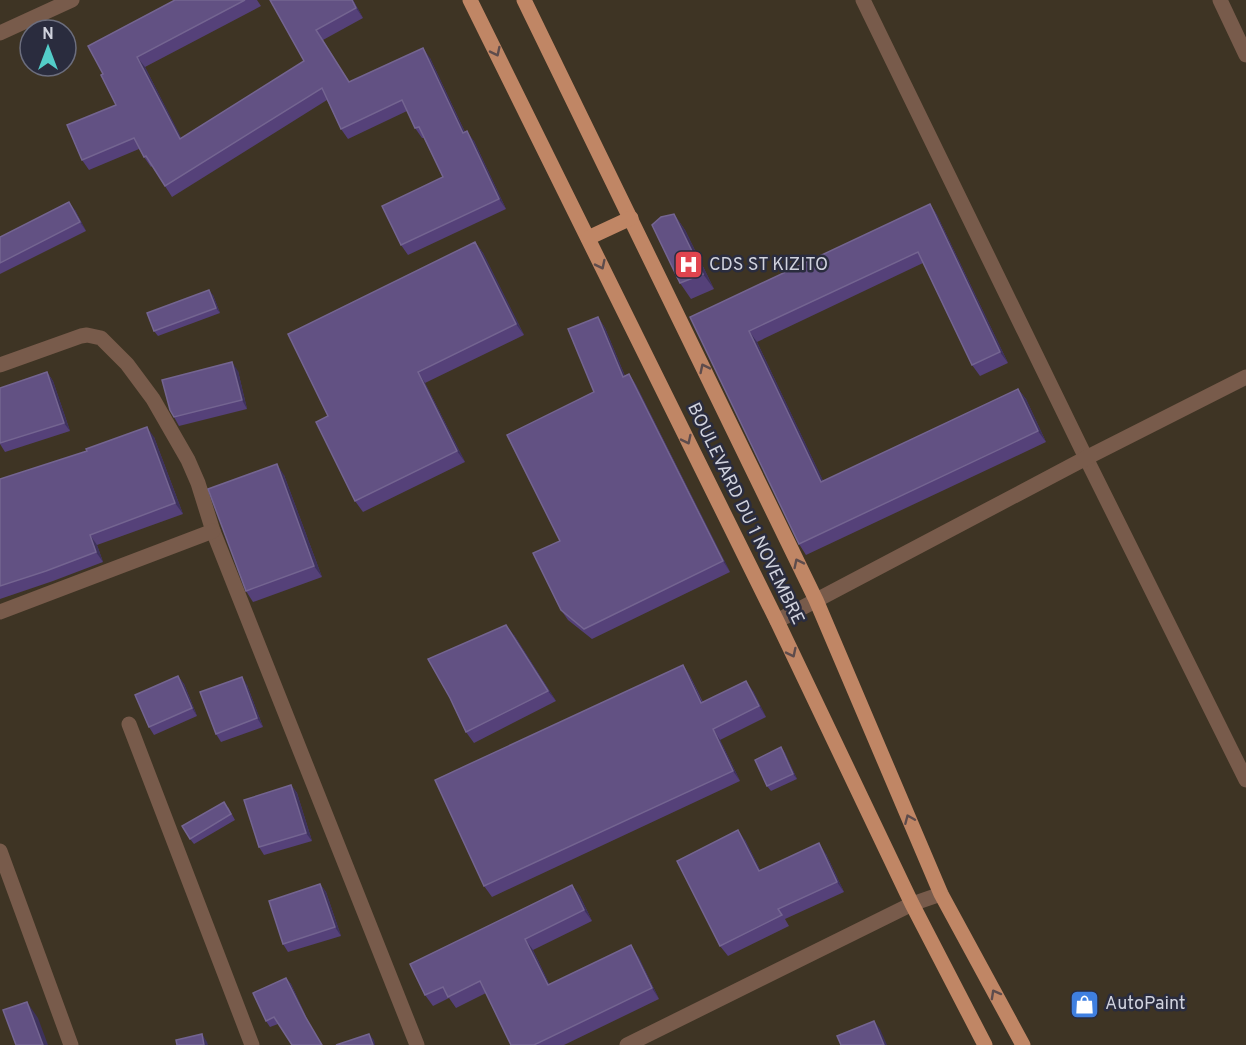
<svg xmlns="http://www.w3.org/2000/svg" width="1246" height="1045" font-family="Overpass,sans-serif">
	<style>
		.industrial { fill: #3e3424; fill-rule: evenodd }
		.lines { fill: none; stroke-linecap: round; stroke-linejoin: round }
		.minor { stroke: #785b4b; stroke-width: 15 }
		.major { stroke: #c08665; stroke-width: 15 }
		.wall { fill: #554179 }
		.shaded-wall { fill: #3e325d }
		.building { fill: #625183; stroke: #746591; stroke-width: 1.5 }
		.oneway { stroke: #5e4c4c }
		.labels { text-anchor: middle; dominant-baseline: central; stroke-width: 5; stroke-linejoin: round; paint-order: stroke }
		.poi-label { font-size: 18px; fill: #d0d2dd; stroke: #2a2c3e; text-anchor: start }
		.street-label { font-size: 18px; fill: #d0d2dd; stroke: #2a2c3e }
	</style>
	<rect width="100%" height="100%" fill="#2a2c3e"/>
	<path class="industrial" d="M0,0H1246V1045H0ZM30,30H66V66H30Z"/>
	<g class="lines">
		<g class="minor">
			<path d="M863,0L1086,458L1246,780"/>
			<path d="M1220,0L1246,55"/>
			<path d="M0,33L72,0"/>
			<path d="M0,365L81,336L87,335L101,338L127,364L153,399L188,460L198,483L213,531L417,1045"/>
			<path d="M0,612L213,531"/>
			<path d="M777,621L1086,458L1246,377"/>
			<path d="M129,724L252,1045"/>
			<path d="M0,851L71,1045"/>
			<path d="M627,1045L912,904L941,894"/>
		</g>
		<g class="major">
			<path d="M470,0L777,621L912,904L985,1045"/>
			<path d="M524,0L816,600L941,894L1023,1045"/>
			<path d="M588,238L631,218"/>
		</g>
	</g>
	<g class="wall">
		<path d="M175,0H257L261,6L145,67L181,138L304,61L270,0H353L363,18L323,40L349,82L430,58L465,132L474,141L506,209L408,255L401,245L443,177L424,138H422L415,128L407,111L348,139L341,129L327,100L172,197L152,166L151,167L144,157L139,149L89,170L82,160L116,105L103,74Z"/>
		<path d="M930,204L937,215L1008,363L980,376L972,365L923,263L757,342L823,481L1018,389L1026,399L1046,442L806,555L799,544L690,317Z"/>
		<path d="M75,210L86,231L0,274V237Z"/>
		<path d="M674,214L685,230L714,289L691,299L680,283Z"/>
		<path d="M475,242L483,253L524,335L425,383L465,462L363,512L355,501L328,416Z"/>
		<path d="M213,295L220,313L158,336L154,331Z"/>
		<path d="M598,317L605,328L625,376L629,374L636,385L730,572L592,639L568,620L561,610L594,392Z"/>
		<path d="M238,371L247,409L179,426L174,417Z"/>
		<path d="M47,372L53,381L70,431L5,452L0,444V388Z"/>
		<path d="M154,437L183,514L97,545L103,562L53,581L0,599V479Z"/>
		<path d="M284,475L322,577L253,602L246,591Z"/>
		<path d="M514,635L556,701L474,743L466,732Z"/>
		<path d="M683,665L690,676L703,702L753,691L766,717L720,740L740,781L492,897L484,886Z"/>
		<path d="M178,676L184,684L197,716L154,735L149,727Z"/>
		<path d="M247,685L263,727L221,742L216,734Z"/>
		<path d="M781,747L785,753L797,779L771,791L767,786Z"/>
		<path d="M291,785L297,793L312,841L264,855L259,847Z"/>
		<path d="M228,807L235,820L194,844L190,839Z"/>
		<path d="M745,840L760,870L826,854L844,892L785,919L789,926L728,956L720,946Z"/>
		<path d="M320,884L326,892L341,936L288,952L283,944Z"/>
		<path d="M572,885L580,896L592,921L533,950L549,984L638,956L659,999L564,1045H511L486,993L456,1008L449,998L433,1006L425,995Z"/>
		<path d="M286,978L291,984L310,1025L278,1024L270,1027L266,1021Z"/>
	</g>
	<g class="shaded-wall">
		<path d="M352,0H353L363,18L356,8Z"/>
		<path d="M423,48L430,58L470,143L463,133Z"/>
		<path d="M137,57L145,67L187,149L180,139Z"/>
		<path d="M467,131L474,141L506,209L499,199Z"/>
		<path d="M69,202L75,210L86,231L80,222Z"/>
		<path d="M930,204L937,215L1008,363L1000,352Z"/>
		<path d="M674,214L685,230L714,289L703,274Z"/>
		<path d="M475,242L483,253L524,335L516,324Z"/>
		<path d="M209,290L213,295L220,313L216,308Z"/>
		<path d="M598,317L605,328L630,388L623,377Z"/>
		<path d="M749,331L757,342L829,493L821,482Z"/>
		<path d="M232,362L238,371L247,409L242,400Z"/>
		<path d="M47,372L53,381L70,431L64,423Z"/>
		<path d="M418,372L425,383L465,462L457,451Z"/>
		<path d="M629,374L636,385L730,572L723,561Z"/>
		<path d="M1018,389L1026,399L1046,442L1038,431Z"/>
		<path d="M147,427L154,437L183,514L175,503Z"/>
		<path d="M277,464L284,475L322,577L314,566Z"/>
		<path d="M90,535L97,545L103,562L96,552Z"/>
		<path d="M506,625L514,635L556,701L548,691Z"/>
		<path d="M683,665L690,676L708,714L701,703Z"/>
		<path d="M178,676L184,684L197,716L192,708Z"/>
		<path d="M242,677L247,685L263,727L257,718Z"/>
		<path d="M746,681L753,691L766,717L759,706Z"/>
		<path d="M713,729L720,740L740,781L733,771Z"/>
		<path d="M781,747L785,753L797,779L793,774Z"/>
		<path d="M291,785L297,793L312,841L306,833Z"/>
		<path d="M738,830L745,840L766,881L759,871Z"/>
		<path d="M819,843L826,854L844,892L837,882Z"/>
		<path d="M320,884L326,892L341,936L335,927Z"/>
		<path d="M572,885L580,896L592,921L584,910Z"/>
		<path d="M525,939L533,950L555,996L548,985Z"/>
		<path d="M631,945L638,956L659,999L652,988Z"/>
		<path d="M286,978L291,984L310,1025L322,1045L306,1018Z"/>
		<path d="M27,1002L38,1018L48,1045H43Z"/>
		<path d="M874,1021L880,1029L887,1045H884Z"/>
		<path d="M202,1034L207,1042L208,1045H204Z"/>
		<path d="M369,1034L374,1040L375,1045H373Z"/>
	</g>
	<g class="building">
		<path d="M175,0H245L137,57L180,139L304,61L270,0H352L356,8L316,30L349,82L423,48L463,133L467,131L499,199L401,245L382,206L443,177L419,127L415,128L402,100L341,129L322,88L165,186L146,156L144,157L134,138L82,160L67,125L116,105L101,75L103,74L88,46Z"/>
		<path d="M69,202L80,222L0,263V237Z"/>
		<path d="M930,204L1000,352L972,365L918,252L749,331L821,482L1018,389L1038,431L799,544L690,317Z"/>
		<path d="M674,214L703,274L680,283L652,225L661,217Z"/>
		<path d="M475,242L516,324L418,372L457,451L355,501L316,422L328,416L288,334Z"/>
		<path d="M209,290L216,308L154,331L147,313Z"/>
		<path d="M598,317L623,377L629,374L723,561L584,629L561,610L533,553L560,541L507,435L594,392L568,329Z"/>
		<path d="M232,362L242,400L174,417L170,410L162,380Z"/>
		<path d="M47,372L64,423L0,443V388Z"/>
		<path d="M147,427L175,503L90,535L96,552L46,571L0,586V479L87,451L86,449Z"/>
		<path d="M277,464L314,566L246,591L208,489Z"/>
		<path d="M506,625L548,691L466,732L450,698L428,659Z"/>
		<path d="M683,665L701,703L746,681L759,706L713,729L733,771L484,886L435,780Z"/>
		<path d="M178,676L192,708L149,727L135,695Z"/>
		<path d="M242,677L257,718L216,734L200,692Z"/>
		<path d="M781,747L793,774L767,786L755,760Z"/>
		<path d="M291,785L306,833L259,847L244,800Z"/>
		<path d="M224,802L231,814L190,839L182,826Z"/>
		<path d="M738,830L759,871L819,843L837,882L778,909L782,915L720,946L677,861Z"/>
		<path d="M320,884L335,927L283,944L269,901Z"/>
		<path d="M572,885L584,910L525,939L548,985L631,945L652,988L534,1045H511L480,981L448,997L443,987L425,995L410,964Z"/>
		<path d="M286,978L306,1018L322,1045H292L274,1017L266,1021L253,993Z"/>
		<path d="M27,1002L43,1045H16L3,1010Z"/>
		<path d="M874,1021L884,1045H841L837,1036Z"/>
		<path d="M202,1034L204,1045H177L176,1040Z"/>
		<path d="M369,1034L373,1045H336Z"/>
	</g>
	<defs><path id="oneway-chevron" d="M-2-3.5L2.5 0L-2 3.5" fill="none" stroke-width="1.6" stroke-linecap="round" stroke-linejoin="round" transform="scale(1.5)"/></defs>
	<g class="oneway">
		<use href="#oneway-chevron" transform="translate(496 52) rotate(64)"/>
		<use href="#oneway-chevron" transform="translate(601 265) rotate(64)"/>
		<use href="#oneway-chevron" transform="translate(704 368) rotate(-116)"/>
		<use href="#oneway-chevron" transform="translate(687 440) rotate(64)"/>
		<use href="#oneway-chevron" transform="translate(798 563) rotate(-116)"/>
		<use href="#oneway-chevron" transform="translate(792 653) rotate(64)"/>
		<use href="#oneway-chevron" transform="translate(909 819) rotate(-113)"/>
		<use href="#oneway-chevron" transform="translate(995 994) rotate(-119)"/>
	</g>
	<defs>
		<symbol id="hospital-square" viewBox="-11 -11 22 22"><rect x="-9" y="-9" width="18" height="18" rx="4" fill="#e0444e" stroke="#2a2c3e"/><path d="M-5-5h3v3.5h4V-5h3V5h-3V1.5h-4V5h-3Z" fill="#fff"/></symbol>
		<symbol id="shop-square" viewBox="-11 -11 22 22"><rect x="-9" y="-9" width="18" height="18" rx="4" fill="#3f7fe0" stroke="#2a2c3e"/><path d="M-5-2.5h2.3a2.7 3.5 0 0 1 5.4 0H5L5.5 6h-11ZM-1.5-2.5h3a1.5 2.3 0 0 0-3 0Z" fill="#fff"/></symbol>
	</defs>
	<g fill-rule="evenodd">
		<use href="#hospital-square" x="672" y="248" width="33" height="33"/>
		<use href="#shop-square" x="1068" y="988" width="33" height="33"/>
	</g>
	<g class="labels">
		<g class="poi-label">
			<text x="709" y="265">CDS ST KIZITO</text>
			<text x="1105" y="1004">AutoPaint</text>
		</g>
		<g class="street-label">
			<text transform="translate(745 514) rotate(64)">BOULEVARD DU 1 NOVEMBRE</text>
		</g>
	</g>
	<g transform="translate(48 48)"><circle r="28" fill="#2a2c3e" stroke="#6c6e7e" stroke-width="1.5"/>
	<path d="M0-4.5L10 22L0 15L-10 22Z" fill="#53cdc9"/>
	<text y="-9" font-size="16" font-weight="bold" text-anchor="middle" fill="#d0d2dd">N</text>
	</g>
</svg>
